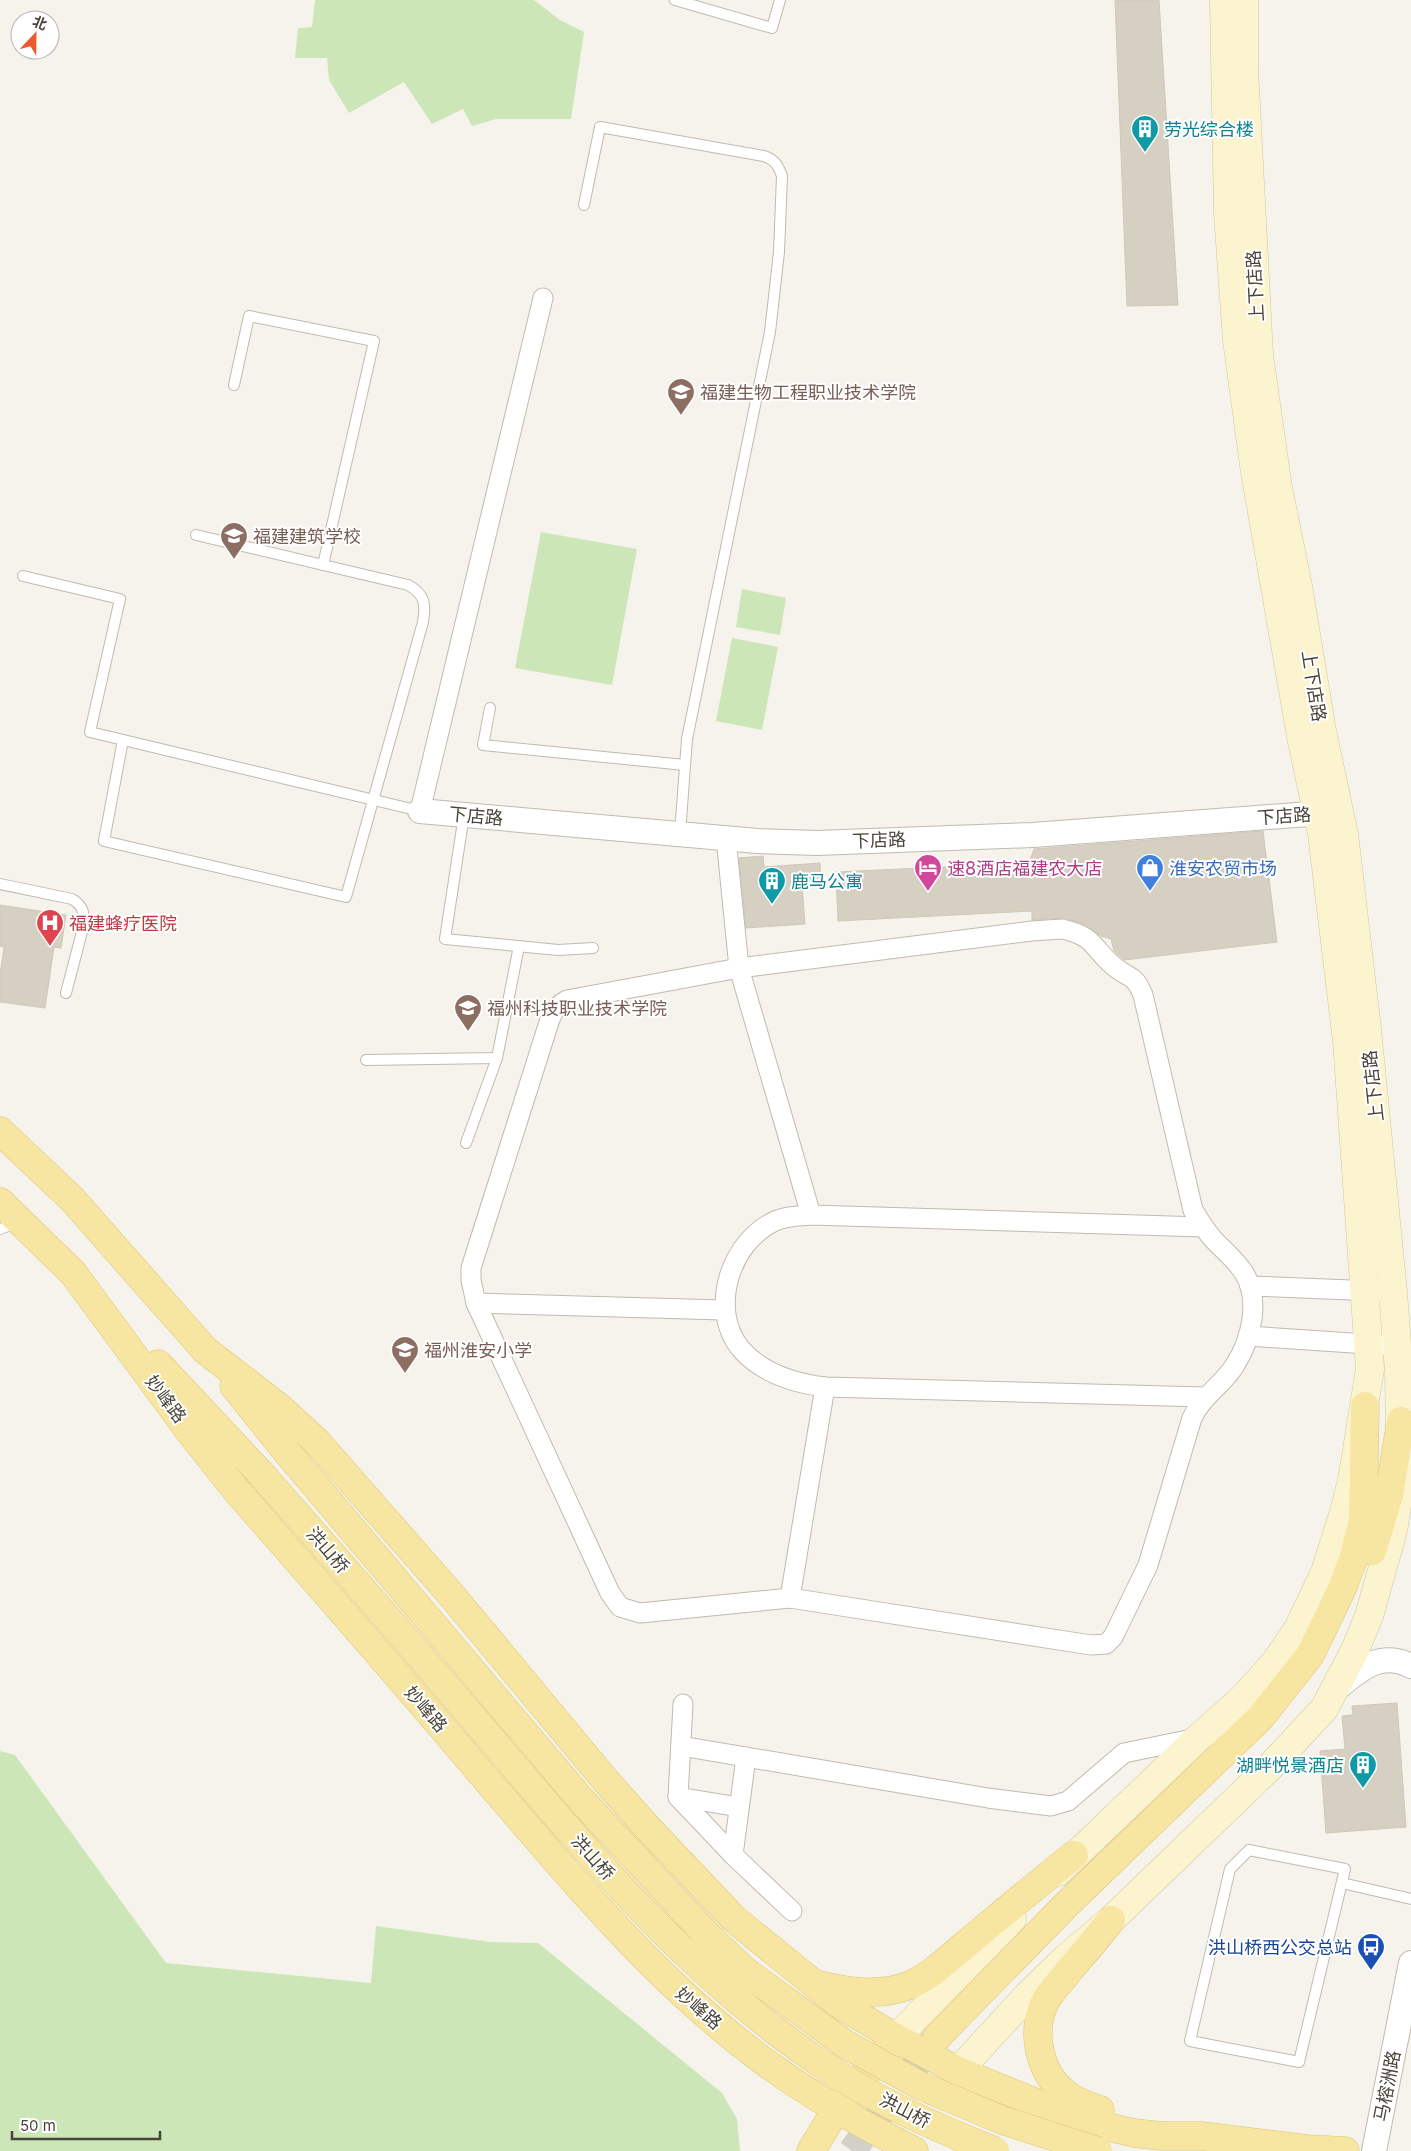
<svg xmlns="http://www.w3.org/2000/svg" width="1411" height="2151" font-family="Inter,'Noto Sans SC',sans-serif">
	<style>
		.green { fill: #cde6b8 }
		.building { fill: #d6d0c2; stroke: #d0c8b5 }
		.lines { fill: none; stroke-linecap: round; stroke-linejoin: round }
		.primary-tunnel { stroke: #d3d0c8; stroke-width: 28; stroke-dasharray: 28 14; stroke-linecap: butt }
		.service-casing { stroke: #c0bbaf; stroke-width: 12 }
		.minor-casing { stroke: #c0bbaf; stroke-width: 21 }
		.tertiary-casing { stroke: #c0bbaf; stroke-width: 26 }
		.secondary-casing { stroke: #d1c89f; stroke-width: 29 }
		.primary-casing { stroke: #dcc572; stroke-width: 29 }
		.service { stroke: #fff; stroke-width: 10 }
		.minor { stroke: #fff; stroke-width: 19 }
		.tertiary { stroke: #fff; stroke-width: 24 }
		.secondary { stroke: #fbf4cf; stroke-width: 28 }
		.primary { stroke: #f7e6a2; stroke-width: 28 }
		.primary-bridge-casing { stroke: #dcc572; stroke-width: 29; stroke-linecap: butt }
		.primary-bridge { stroke: #f7e6a2; stroke-width: 28 }
		.labels { text-anchor: middle; dominant-baseline: central; stroke-width: 4; stroke-linejoin: round; paint-order: stroke }
		.culture-label { font-size: 18px; fill: #0d838f; stroke: #fff; text-anchor: start }
		.street-label { font-size: 18px; fill: #49443a; stroke: #fff }
		.education-label { font-size: 18px; fill: #785e54; stroke: #fff; text-anchor: start }
		.hotel-label { font-size: 18px; fill: #b23c85; stroke: #fff; text-anchor: start }
		.shop-label { font-size: 18px; fill: #366cbe; stroke: #fff; text-anchor: start }
		.health-label { font-size: 18px; fill: #be3a42; stroke: #fff; text-anchor: start }
		.transit-label { font-size: 18px; fill: #164399; stroke: #fff; text-anchor: end }
	</style>
	<rect width="100%" height="100%" fill="#f5f3ec"/>
	<g class="green">
		<path d="M315,0H534L560,20L584,32L571,119H496L472,126L463,109L432,124L404,82L349,113L329,80L327,58H295L298,28L312,27Z"/>
		<path d="M541,532L637,549L612,685L515,668Z"/>
		<path d="M742,589L786,598L780,635L736,627Z"/>
		<path d="M732,638L778,647L762,730L716,721Z"/>
		<path d="M0,1751L15,1755L166,1963L371,1983L376,1926L490,1942L538,1943L722,2093L737,2119L740,2151H0Z"/>
	</g>
	<g class="building">
		<path d="M1115,0H1159L1178,305L1127,306Z"/>
		<path d="M1263,831L1277,942L1124,960L1114,951L1111,939L1101,936L1086,925L1065,918L1032,920V911L838,921L836,872L1029,863L1034,849Z"/>
		<path d="M763,856L764,867L820,863L821,885L802,886L805,924L746,928L739,858Z"/>
		<path d="M0,905L66,915L61,948L54,947L45,1008L0,1002V975L4,947L0,946Z"/>
		<path d="M1397,1703L1406,1827L1326,1833L1320,1751L1345,1749L1342,1716L1353,1715L1352,1706Z"/>
	</g>
	<g class="lines">
		<path class="primary-tunnel" d="M852,2151L937,2037"/>
		<defs>
			<g id="service">
				<path d="M675,0L772,28L780,0"/>
				<path d="M584,205L600,127L764,156C775,160 778,165 782,176L779,252L770,332L687,739L680,834"/>
				<path d="M234,385L249,316L374,341L323,565"/>
				<path d="M23,576L120,599L90,732L420,811"/>
				<path d="M490,708L483,745L685,765"/>
				<path d="M123,740L104,841L346,897L423,622C426,604 425,594 408,585L196,535"/>
				<path d="M464,815L445,939L558,950L593,948"/>
				<path d="M0,884L72,899C84,906 85,915 83,928L66,993"/>
				<path d="M366,1060L497,1058"/>
				<path d="M466,1143L497,1058L519,946"/>
				<path d="M0,1229L18,1222"/>
				<path d="M1249,1850L1345,1869L1299,2062L1190,2041L1230,1869Z"/>
				<path d="M1342,1883L1411,1899"/>
			</g>
			<g id="minor">
				<path d="M420,811L543,298"/>
				<path d="M726,838L739,968L811,1215"/>
				<path d="M1062,929C1096,936 1093,950 1116,968C1132,980 1134,974 1143,995L1193,1210C1199,1220 1205,1230 1213,1239C1223,1250 1236,1260 1244,1273C1261,1300 1251,1340 1235,1365C1223,1385 1202,1396 1192,1418L1148,1565L1113,1637L1106,1644L1091,1645L790,1598L640,1613L620,1607L610,1593L476,1303L471,1280V1268L550,1019C554,1010 558,1005 567,1000L739,968L1032,931Z"/>
				<path d="M1203,1227L811,1215C798,1216 784,1216 773,1222C730,1243 709,1309 740,1348C761,1373 793,1383 825,1387L1205,1397"/>
				<path d="M1250,1286L1377,1291"/>
				<path d="M476,1303L724,1310"/>
				<path d="M1248,1336L1397,1346"/>
				<path d="M790,1598L825,1387"/>
				<path d="M683,1704L678,1797L739,1807"/>
				<path d="M681,1746L988,1798L1051,1806L1068,1801L1124,1753L1197,1738"/>
				<path d="M746,1757L733,1855L792,1911"/>
				<path d="M678,1797L733,1855"/>
			</g>
			<g id="tertiary">
				<path d="M420,811L757,841L817,843L1033,835L1335,812"/>
				<path d="M1336,1689C1359,1670 1380,1650 1411,1666"/>
				<path d="M1374,2151L1411,1963"/>
			</g>
			<g id="secondary">
				<path d="M1244,0V68L1259,355L1278,488L1298,586L1322,731L1344,834L1367,1029L1393,1292L1399,1371L1400,1444"/>
				<path d="M1402,1427L1411,1484"/>
				<path d="M1058,1872L1198,1738L1241,1700L1274,1664L1298,1629L1325,1572L1344,1512L1352,1480L1370,1369L1347,1041L1322,834L1302,742L1255,472L1237,340L1228,213L1224,0"/>
				<path d="M896,2038L1012,1919"/>
				<path d="M958,2071L1028,1995L1066,1958L1111,1920L1269,1768L1324,1709L1355,1650L1369,1616L1393,1531L1399,1492"/>
			</g>
			<g id="primary">
				<path d="M0,1131L72,1199L205,1350L280,1408L318,1443L453,1597L606,1781L646,1826L734,1919L839,2004L896,2038L958,2071L1056,2111L1096,2124L1134,2133L1161,2136H1201L1307,2149L1345,2151"/>
				<path d="M0,1202L73,1273L190,1432L236,1490C314,1579 392,1668 468,1758C562,1867 652,1980 769,2065C814,2098 865,2126 914,2151"/>
				<path d="M158,1364L263,1476"/>
				<path d="M234,1386L286,1451"/>
				<path d="M1372,1551L1389,1495L1401,1421"/>
				<path d="M820,1985C849,1992 880,1997 910,1985C933,1975 952,1955 971,1940C1005,1911 1039,1883 1074,1855"/>
				<path d="M937,2037L1067,1904L1261,1717L1310,1655L1342,1589L1354,1557L1363,1521L1365,1406"/>
				<path d="M1100,2110C1089,2106 1076,2102 1066,2094C1038,2073 1029,2026 1048,1997C1053,1989 1061,1981 1067,1973C1082,1956 1097,1938 1111,1920"/>
				<path d="M811,2151L837,2108L892,2043"/>
			</g>
		</defs>
		<use href="#service" class="service-casing"/>
		<use href="#minor" class="minor-casing"/>
		<use href="#tertiary" class="tertiary-casing"/>
		<use href="#secondary" class="secondary-casing"/>
		<use href="#primary" class="primary-casing"/>
		<use href="#service" class="service"/>
		<use href="#minor" class="minor"/>
		<use href="#tertiary" class="tertiary"/>
		<use href="#secondary" class="secondary"/>
		<use href="#primary" class="primary"/>
		<defs>
			<g id="primary-bridge">
				<path d="M286,1451L583,1802L710,1938L745,1971L845,2044L921,2086L1002,2120L1098,2151"/>
				<path d="M263,1476C338,1561 412,1646 485,1732C588,1853 690,1976 823,2065C876,2101 936,2128 995,2151"/>
			</g>
		</defs>
		<use href="#primary-bridge" class="primary-bridge-casing"/>
		<use href="#primary-bridge" class="primary-bridge"/>
	</g>
	<defs>
		<symbol id="building-pin" viewBox="-11 -11 22 30"><path d="M0 17L-7.5 6A9.5 9.5 0 1 1 7.5 6Z" fill="#0f9aa8" stroke="#fff"/><path d="M-4-6H4V6H1V3H-1V6H-4ZM-2.5-4.3h1.7v1.8h-1.7ZM.8-4.3h1.7v1.8H.8ZM-2.5-1h1.7V.8h-1.7ZM.8-1h1.7V.8H.8Z" fill="#fff"/></symbol>
		<symbol id="university-pin" viewBox="-11 -11 22 30"><path d="M0 17L-7.5 6A9.5 9.5 0 1 1 7.5 6Z" fill="#8d6e63" stroke="#fff"/><path d="M0-5L7-2L0 1L-7-2ZM-4 1L0 2.5L4 1V4Q0 6-4 4Z" fill="#fff"/></symbol>
		<symbol id="school-pin" viewBox="-11 -11 22 30"><path d="M0 17L-7.5 6A9.5 9.5 0 1 1 7.5 6Z" fill="#8d6e63" stroke="#fff"/><path d="M0-5L7-2L0 1L-7-2ZM-4 1L0 2.5L4 1V4Q0 6-4 4Z" fill="#fff"/></symbol>
		<symbol id="hotel-pin" viewBox="-11 -11 22 30"><path d="M0 17L-7.5 6A9.5 9.5 0 1 1 7.5 6Z" fill="#d1479c" stroke="#fff"/><path d="M-6-4.5h1.5V1H6V5H4.5V3h-9V5H-6ZM-4 0a1.8 1.8 0 1 1 3.6 0ZM.5 0V-2.5h3Q6-2.5 6 0Z" fill="#fff"/></symbol>
		<symbol id="shop-pin" viewBox="-11 -11 22 30"><path d="M0 17L-7.5 6A9.5 9.5 0 1 1 7.5 6Z" fill="#3f7fe0" stroke="#fff"/><path d="M-5-2.5h2.3a2.7 3.5 0 0 1 5.4 0H5L5.5 6h-11ZM-1.5-2.5h3a1.5 2.3 0 0 0-3 0Z" fill="#fff"/></symbol>
		<symbol id="hospital-pin" viewBox="-11 -11 22 30"><path d="M0 17L-7.5 6A9.5 9.5 0 1 1 7.5 6Z" fill="#e0444e" stroke="#fff"/><path d="M-5-5h3v3.5h4V-5h3V5h-3V1.5h-4V5h-3Z" fill="#fff"/></symbol>
		<symbol id="bus-pin" viewBox="-11 -11 22 30"><path d="M0 17L-7.5 6A9.5 9.5 0 1 1 7.5 6Z" fill="#1a4fb4" stroke="#fff"/><path d="M-5-6H5V4H4V6H2V4H-2V6H-4V4H-5ZM-3.5-4V0h7V-4ZM-3.5 1.2v1.5H-2V1.2ZM2 1.2v1.5H3.5V1.2Z" fill="#fff"/></symbol>
	</defs>
	<g fill-rule="evenodd">
		<use href="#building-pin" x="1129" y="113" width="32" height="43"/>
		<use href="#university-pin" x="665" y="376" width="32" height="43"/>
		<use href="#school-pin" x="218" y="520" width="32" height="43"/>
		<use href="#hotel-pin" x="912" y="852" width="32" height="43"/>
		<use href="#shop-pin" x="1134" y="852" width="32" height="43"/>
		<use href="#building-pin" x="756" y="865" width="32" height="43"/>
		<use href="#hospital-pin" x="34" y="907" width="32" height="43"/>
		<use href="#university-pin" x="452" y="992" width="32" height="43"/>
		<use href="#school-pin" x="389" y="1334" width="32" height="43"/>
		<use href="#building-pin" x="1347" y="1749" width="32" height="43"/>
		<use href="#bus-pin" x="1355" y="1931" width="32" height="43"/>
	</g>
	<g class="labels">
		<g class="culture-label">
			<text x="1164" y="129">劳光综合楼</text>
			<text x="791" y="881">鹿马公寓</text>
			<text x="1344" y="1765" text-anchor="end">湖畔悦景酒店</text>
		</g>
		<g class="street-label">
			<text transform="translate(1255 286) rotate(-93)">上下店路</text>
			<text transform="translate(1314 686) rotate(81)">上下店路</text>
			<text transform="translate(476 816) rotate(5)">下店路</text>
			<text transform="translate(1284 816) rotate(-4)">下店路</text>
			<text transform="translate(879 840) rotate(-2)">下店路</text>
			<text transform="translate(1373 1086) rotate(-96)">上下店路</text>
			<text transform="translate(166 1399) rotate(53)">妙峰路</text>
			<text transform="translate(328 1550) rotate(49)">洪山桥</text>
			<text transform="translate(426 1709) rotate(49)">妙峰路</text>
			<text transform="translate(593 1857) rotate(48)">洪山桥</text>
			<text transform="translate(699 2008) rotate(41)">妙峰路</text>
			<text transform="translate(1387 2086) rotate(-79)">马榕洲路</text>
			<text transform="translate(905 2110) rotate(27)">洪山桥</text>
		</g>
		<g class="education-label">
			<text x="700" y="392">福建生物工程职业技术学院</text>
			<text x="253" y="536">福建建筑学校</text>
			<text x="487" y="1008">福州科技职业技术学院</text>
			<text x="424" y="1350">福州淮安小学</text>
		</g>
		<g class="hotel-label">
			<text x="947" y="868">速8酒店福建农大店</text>
		</g>
		<g class="shop-label">
			<text x="1169" y="868">淮安农贸市场</text>
		</g>
		<g class="health-label">
			<text x="69" y="923">福建蜂疗医院</text>
		</g>
		<g class="transit-label">
			<text x="1352" y="1947">洪山桥西公交总站</text>
		</g>
	</g>
	<g transform="translate(35 35) rotate(22)"><circle r="24" fill="#ffffff" stroke="#b6b4b0"/>
	<path d="M0-4L9 19L0 12L-9 19Z" fill="#eb592c"/>
	<text y="-8" font-size="14" font-weight="bold" text-anchor="middle" fill="#49443a">北</text>
	</g>
	<path d="M12 2131v8h148v-8" fill="none" stroke="#49443a" stroke-width="2.5"/>
	<text x="20" y="2131" font-size="15" fill="#49443a" stroke="#ffffff" stroke-width="4" paint-order="stroke">50 m</text>
</svg>
